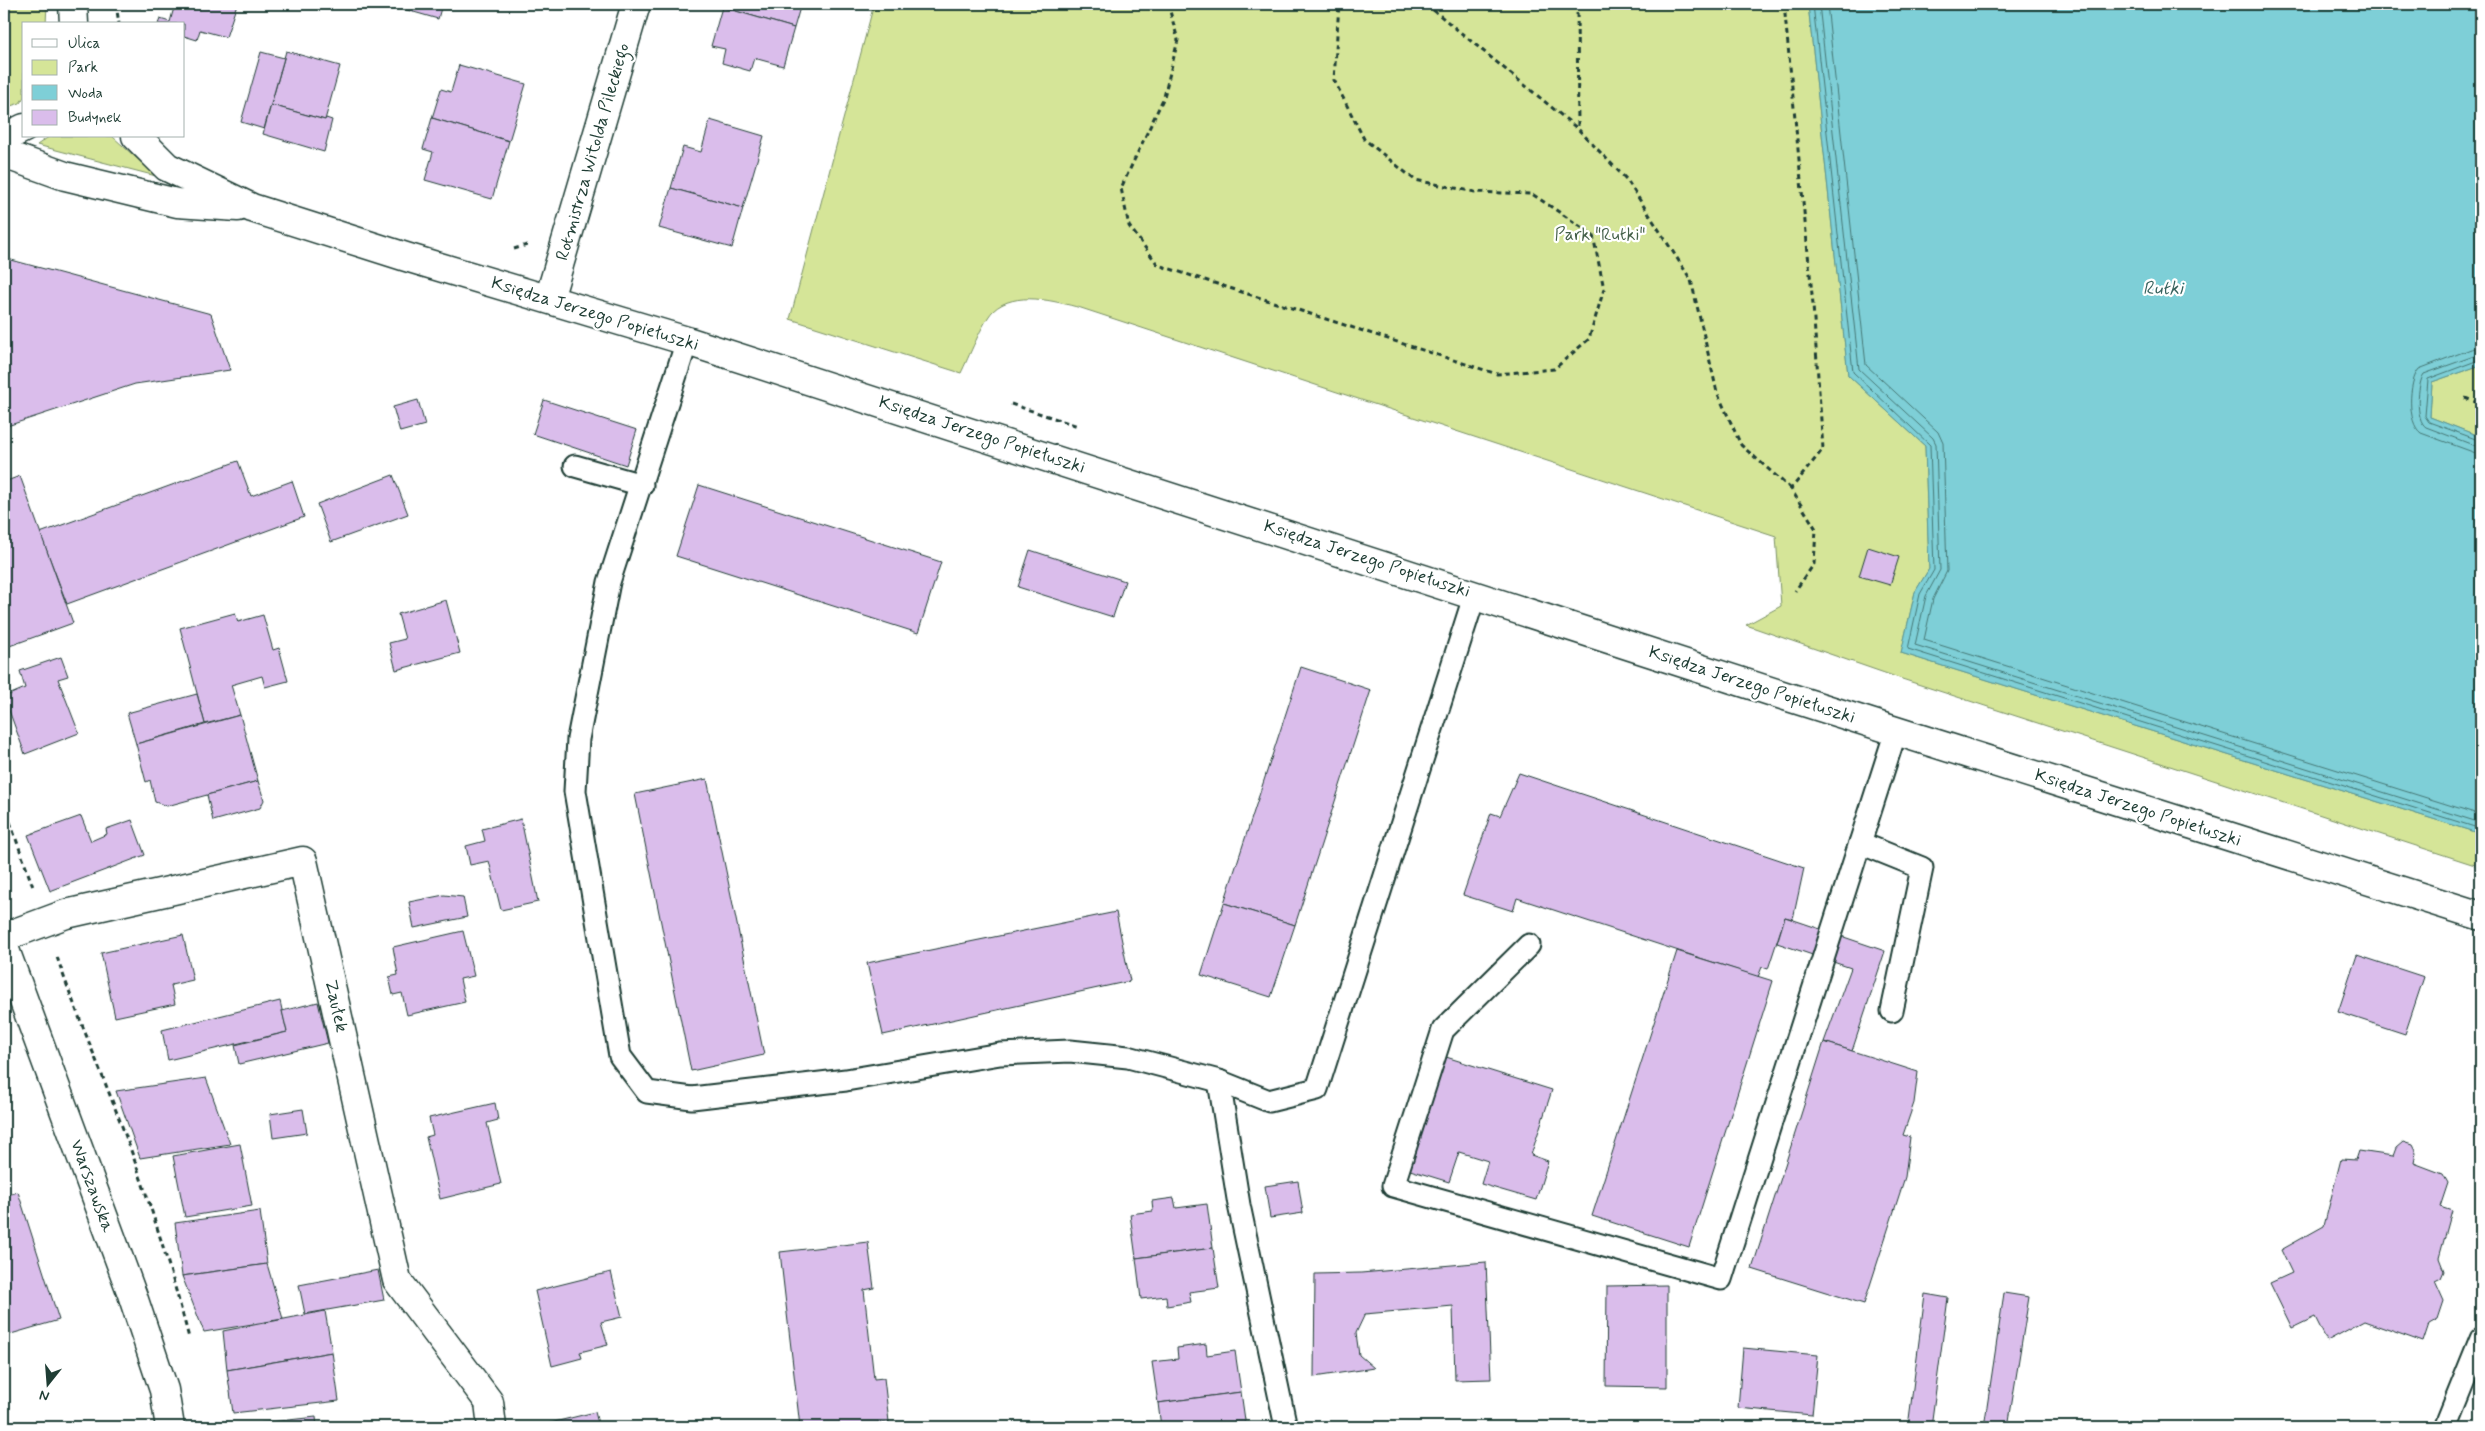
<svg xmlns="http://www.w3.org/2000/svg" width="2485" height="1431" font-family="Mynerve,sans-serif">
	<style>
		.green { fill: #d5e598; stroke: #7a9166 }
		.water { fill: #7ecfd7; stroke: #589596 }
		.lines { fill: none; stroke-linecap: round; stroke-linejoin: round }
		.shore { stroke: #457775; stroke-width: 1 }
		.building { fill: #dabdeb; stroke: #1f3d34 }
		.lane-casing { stroke: #1f3d34; stroke-width: 25 }
		.street-casing { stroke: #1f3d34; stroke-width: 31 }
		.secondary-casing { stroke: #1f3d34; stroke-width: 31 }
		.path { stroke: #1f3d34; stroke-width: 3; stroke-dasharray: 5 4; stroke-linecap: butt }
		.lane { stroke: #fff; stroke-width: 21 }
		.street { stroke: #fff; stroke-width: 28 }
		.secondary { stroke: #fff; stroke-width: 28 }
		.labels { text-anchor: middle; dominant-baseline: central; stroke-width: 4.5; stroke-linejoin: round; paint-order: stroke }
		.street-label { font-size: 18px; fill: #1f3d34; stroke: #fff }
		.park-label { font-size: 18px; fill: #435f48; stroke: #fff }
		.water-label { font-size: 19px; font-style: italic; fill: #37625d; stroke: #fff }
	</style>
	<rect width="100%" height="100%" fill="#fff"/>
	<filter id="ink" filterUnits="userSpaceOnUse"><feTurbulence type="fractalNoise" baseFrequency=".02" numOctaves="2"/><feDisplacementMap in="SourceGraphic" scale="10" xChannelSelector="R" yChannelSelector="G"/><feConvolveMatrix kernelMatrix="1 2 1 2 8 2 1 2 1" color-interpolation-filters="sRGB"/></filter>
	<g filter="url(#ink)">
		<g class="green">
			<path d="M4,4H47L46,24H24V97L20,103L4,108Z"/>
			<path d="M874,4H1808L1848,375L1925,446L1929,569L1915,592L1901,653L2481,834V867L1902,679L1746,625L1781,606L1776,536L1081,308C1054,301 1015,290 993,311C983,321 968,359 961,373L790,319Z"/>
			<path d="M50,136H112L156,176L37,145Z"/>
			<path d="M2478,366L2481,367V437L2430,417L2432,382Z"/>
		</g>
		<path class="water" d="M1808,4H2481V367L2478,366L2432,382L2430,417L2481,437V834L1901,653L1915,592L1929,569L1925,446L1848,375Z"/>
		<g class="lines">
			<g class="shore">
				<path d="M1813,4L1853,372L1930,445L1934,570L1920,594L1908,649L2481,829"/>
				<path d="M1819,4L1859,369L1933,438L1936,444L1940,570L1926,596L1915,645L2481,823"/>
				<path d="M1827,4L1866,365L1938,432L1943,443L1947,571L1933,599L1924,640L2481,815"/>
				<path d="M2481,348L2471,349L2419,369C2408,382 2407,423 2421,433L2481,455"/>
				<path d="M2481,355L2474,356L2424,374C2417,384 2415,420 2426,427L2481,448"/>
				<path d="M2481,362L2476,361L2428,379L2425,416L2429,422L2481,441"/>
			</g>
		</g>
		<g class="building">
			<path d="M175,4H237L226,37L200,30L197,40L184,36V24H158L160,19L170,22Z"/>
			<path d="M394,4H442L438,19L393,6Z"/>
			<path d="M723,4H801L794,28L722,7Z"/>
			<path d="M722,7L794,28L783,66L754,58L750,71L722,63L725,49L711,46Z"/>
			<path d="M286,51L340,66L325,120L271,105Z"/>
			<path d="M261,52L284,58L264,129L241,122Z"/>
			<path d="M459,65L526,84L509,141L432,118L441,89L451,92Z"/>
			<path d="M271,105L325,120L326,118L332,120L324,152L263,134Z"/>
			<path d="M432,118L509,141L492,199L425,180L433,152L423,149Z"/>
			<path d="M710,120L764,136L743,208L671,188L683,147L701,152Z"/>
			<path d="M671,188L743,208L732,248L659,228Z"/>
			<path d="M4,258L211,314L230,370L135,384L4,427Z"/>
			<path d="M418,400L425,425L400,432L393,407Z"/>
			<path d="M544,400L637,430L626,465L533,434Z"/>
			<path d="M238,461L251,496L292,481L304,517L67,604L40,533Z"/>
			<path d="M393,475L408,514L331,542L317,504Z"/>
			<path d="M20,476L73,623L4,648V482Z"/>
			<path d="M699,485L941,562L918,633L676,556Z"/>
			<path d="M1868,547L1899,557L1890,585L1859,576Z"/>
			<path d="M1030,550L1125,581L1113,617L1018,587Z"/>
			<path d="M446,600L460,653L396,670L389,643L405,639L398,614Z"/>
			<path d="M235,613L238,622L263,615L273,650L279,648L288,681L265,687L262,676L231,685L240,715L205,724L180,628Z"/>
			<path d="M61,657L68,676L58,679L79,733L25,754L4,697L25,688L20,671Z"/>
			<path d="M1301,667L1371,690L1295,925L1224,903Z"/>
			<path d="M197,694L205,724L136,744L127,713Z"/>
			<path d="M240,715L258,781L167,806L155,802L150,780L146,782L136,744Z"/>
			<path d="M1519,773L1804,868L1793,919L1785,917L1768,969L1762,967L1758,977L1517,898L1513,911L1463,895L1491,813L1500,816Z"/>
			<path d="M707,779L764,1055L691,1071L635,794Z"/>
			<path d="M258,781L264,800L260,808L213,821L207,795Z"/>
			<path d="M81,816L91,841L107,834L106,829L132,820L145,855L50,891L28,835Z"/>
			<path d="M521,819L538,902L501,910L489,861L470,865L466,846L485,841L482,829Z"/>
			<path d="M444,895L463,897L467,917L414,928L409,902Z"/>
			<path d="M1224,903L1295,925L1271,997L1201,975Z"/>
			<path d="M1116,912L1130,981L883,1035L867,963Z"/>
			<path d="M1785,917L1885,951L1852,1051L1824,1042L1851,968L1777,943Z"/>
			<path d="M463,931L474,976L460,979L465,1002L407,1015L402,993L393,995L389,977L398,975L393,947Z"/>
			<path d="M183,935L193,980L171,985L175,1004L115,1017L101,953Z"/>
			<path d="M1677,951L1773,981L1689,1247L1592,1216Z"/>
			<path d="M2357,955L2424,977L2405,1034L2338,1012Z"/>
			<path d="M280,1001L287,1032L168,1060L162,1030Z"/>
			<path d="M318,1002L328,1043L239,1064L235,1045L287,1032L282,1011Z"/>
			<path d="M1824,1042L1918,1072L1914,1103L1903,1135L1910,1137L1905,1177L1864,1304L1752,1269Z"/>
			<path d="M1446,1057L1552,1090L1531,1155L1548,1161L1536,1200L1481,1184L1488,1161L1459,1152L1449,1182L1410,1170Z"/>
			<path d="M206,1078L230,1144L140,1158L116,1091Z"/>
			<path d="M495,1103L498,1120L487,1123L501,1184L440,1199L426,1137L433,1135L429,1118Z"/>
			<path d="M303,1109L307,1133L273,1138L270,1114Z"/>
			<path d="M2403,1142L2412,1145L2416,1153L2414,1163L2443,1174L2448,1183L2440,1207L2452,1211L2439,1258L2444,1271L2441,1278L2435,1281L2444,1301L2438,1319L2429,1324L2423,1342L2364,1321L2327,1341L2315,1317L2292,1328L2270,1283L2292,1273L2281,1250L2324,1226L2341,1159L2356,1160L2359,1151L2393,1156L2396,1148Z"/>
			<path d="M240,1144L252,1206L185,1217L173,1156Z"/>
			<path d="M1298,1181L1303,1213L1270,1218L1265,1186Z"/>
			<path d="M18,1192L59,1320L4,1336V1297L9,1296L4,1278V1196Z"/>
			<path d="M1174,1198L1176,1208L1207,1204L1213,1248L1136,1258L1130,1214L1153,1211L1152,1201Z"/>
			<path d="M260,1211L267,1264L182,1276L175,1223Z"/>
			<path d="M868,1242L874,1288L864,1290L874,1379L884,1378L889,1422L837,1427H800L780,1252Z"/>
			<path d="M1213,1248L1219,1288L1189,1292L1191,1302L1167,1306L1166,1296L1141,1299L1136,1258Z"/>
			<path d="M1486,1262L1491,1379L1455,1380L1453,1306L1365,1314L1356,1333L1359,1355L1374,1368L1314,1377L1315,1274L1361,1273Z"/>
			<path d="M267,1264L283,1319L204,1332L182,1276Z"/>
			<path d="M378,1270L384,1300L305,1314L299,1285Z"/>
			<path d="M611,1272L622,1317L601,1322L608,1345L580,1352L582,1358L552,1366L535,1291Z"/>
			<path d="M1667,1285V1387L1606,1386L1607,1286Z"/>
			<path d="M2004,1293L2029,1297L2008,1427H1984Z"/>
			<path d="M1925,1294L1948,1298L1931,1427H1908Z"/>
			<path d="M325,1311L332,1352L227,1370L223,1331Z"/>
			<path d="M1206,1344L1207,1355L1235,1351L1241,1392L1158,1403L1152,1362L1178,1359L1177,1348Z"/>
			<path d="M1743,1348L1818,1355L1812,1415L1738,1408Z"/>
			<path d="M332,1352L339,1401L233,1413L227,1370Z"/>
			<path d="M1241,1392L1246,1427H1161L1158,1403Z"/>
			<path d="M595,1412L599,1427H538V1426Z"/>
			<path d="M316,1417L317,1427H261V1423Z"/>
		</g>
		<g class="lines">
			<defs>
				<g id="lane">
					<path d="M687,341L609,582L578,739L575,791L620,1056L647,1092L692,1098L846,1080L1000,1054L1070,1051L1128,1057L1219,1081L1269,1101L1317,1089L1475,594"/>
					<path d="M575,466L642,485"/>
					<path d="M1529,945L1443,1030L1393,1186L1721,1279L1860,843"/>
					<path d="M1892,1011L1922,868L1860,843L1896,731"/>
					<path d="M1219,1081L1239,1205L1286,1427"/>
					<path d="M2445,1427L2481,1338"/>
				</g>
				<g id="street">
					<path d="M549,299L636,4"/>
					<path d="M4,937L66,914L303,861L397,1280L489,1402L492,1427"/>
					<path d="M4,947L132,1294L164,1390L170,1427"/>
				</g>
				<g id="secondary">
					<path d="M73,4L74,24"/>
					<path d="M136,136L167,167L252,208L406,257L687,341L1782,695L2481,916"/>
					<path d="M4,138L24,128"/>
					<path d="M4,154L65,176L177,203L238,207"/>
				</g>
			</defs>
			<use href="#lane" class="lane-casing"/>
			<use href="#street" class="street-casing"/>
			<use href="#secondary" class="secondary-casing"/>
			<g class="path">
				<path d="M116,4L119,24"/>
				<path d="M1168,4L1178,40L1164,97L1121,188L1129,226L1158,265L1497,374L1554,369L1589,339L1604,289L1593,235L1532,194L1475,192L1415,180L1364,139L1334,80L1339,4"/>
				<path d="M1426,4L1578,129L1627,180L1691,280L1717,392L1741,445L1791,489"/>
				<path d="M1577,4L1578,128"/>
				<path d="M1784,4L1813,305L1823,449L1791,489L1816,529L1814,564L1795,591"/>
				<path d="M514,249L527,245"/>
				<path d="M2465,398L2481,404"/>
				<path d="M1011,404L1078,426"/>
				<path d="M4,805L33,887"/>
				<path d="M57,957C80,1024 109,1089 133,1156C154,1215 173,1277 189,1338"/>
			</g>
			<use href="#lane" class="lane"/>
			<use href="#street" class="street"/>
			<use href="#secondary" class="secondary"/>
		</g>
	</g>
	<g class="labels">
		<g class="street-label">
			<text transform="translate(593 152) rotate(-74)">Rotmistrza Witolda Pileckiego</text>
			<text transform="translate(595 314) rotate(17)">Księdza Jerzego Popiełuszki</text>
			<text transform="translate(982 435) rotate(18)">Księdza Jerzego Popiełuszki</text>
			<text transform="translate(1367 559) rotate(18)">Księdza Jerzego Popiełuszki</text>
			<text transform="translate(1752 685) rotate(18)">Księdza Jerzego Popiełuszki</text>
			<text transform="translate(2138 808) rotate(18)">Księdza Jerzego Popiełuszki</text>
			<text transform="translate(336 1006) rotate(77)">Zaułek</text>
			<text transform="translate(92 1186) rotate(70)">Warszawska</text>
		</g>
		<g class="park-label">
			<text x="1600" y="235">Park "Rutki"</text>
		</g>
		<g class="water-label">
			<text x="2163" y="288">Rutki</text>
		</g>
	</g>
	<rect width="2485" height="1431" fill="none" stroke="#fff" stroke-width="20"/>
	<rect x="10" y="10" width="2465" height="1411" fill="none" stroke="#1f3d34" stroke-width="2" filter="url(#ink)"/>
	<rect x="22" y="22" width="162" height="115" fill="#ffffff" stroke="#a5b1ae"/>
	<rect x="32" y="39" width="25" height="8" fill="#ffffff" stroke="#a5b1ae"/>
	<text x="68" y="48" font-size="15" fill="#1f3d34">Ulica</text>
	<rect x="32" y="60" width="25" height="15" fill="#d5e598" stroke="#a5b1ae"/>
	<text x="68" y="72" font-size="15" fill="#1f3d34">Park</text>
	<rect x="32" y="85" width="25" height="15" fill="#7ecfd7" stroke="#a5b1ae"/>
	<text x="68" y="98" font-size="15" fill="#1f3d34">Woda</text>
	<rect x="32" y="110" width="25" height="15" fill="#dabdeb" stroke="#a5b1ae"/>
	<text x="68" y="122" font-size="15" fill="#1f3d34">Budynek</text>
	<g transform="translate(48 1384) rotate(197)" stroke="#ffffff" stroke-width="4" paint-order="stroke">
	<path d="M0-4L9 19L0 12L-9 19Z" fill="#1f3d34"/>
	<text y="-8" font-size="14" font-weight="bold" text-anchor="middle" fill="#1f3d34">N</text>
	</g>
</svg>
